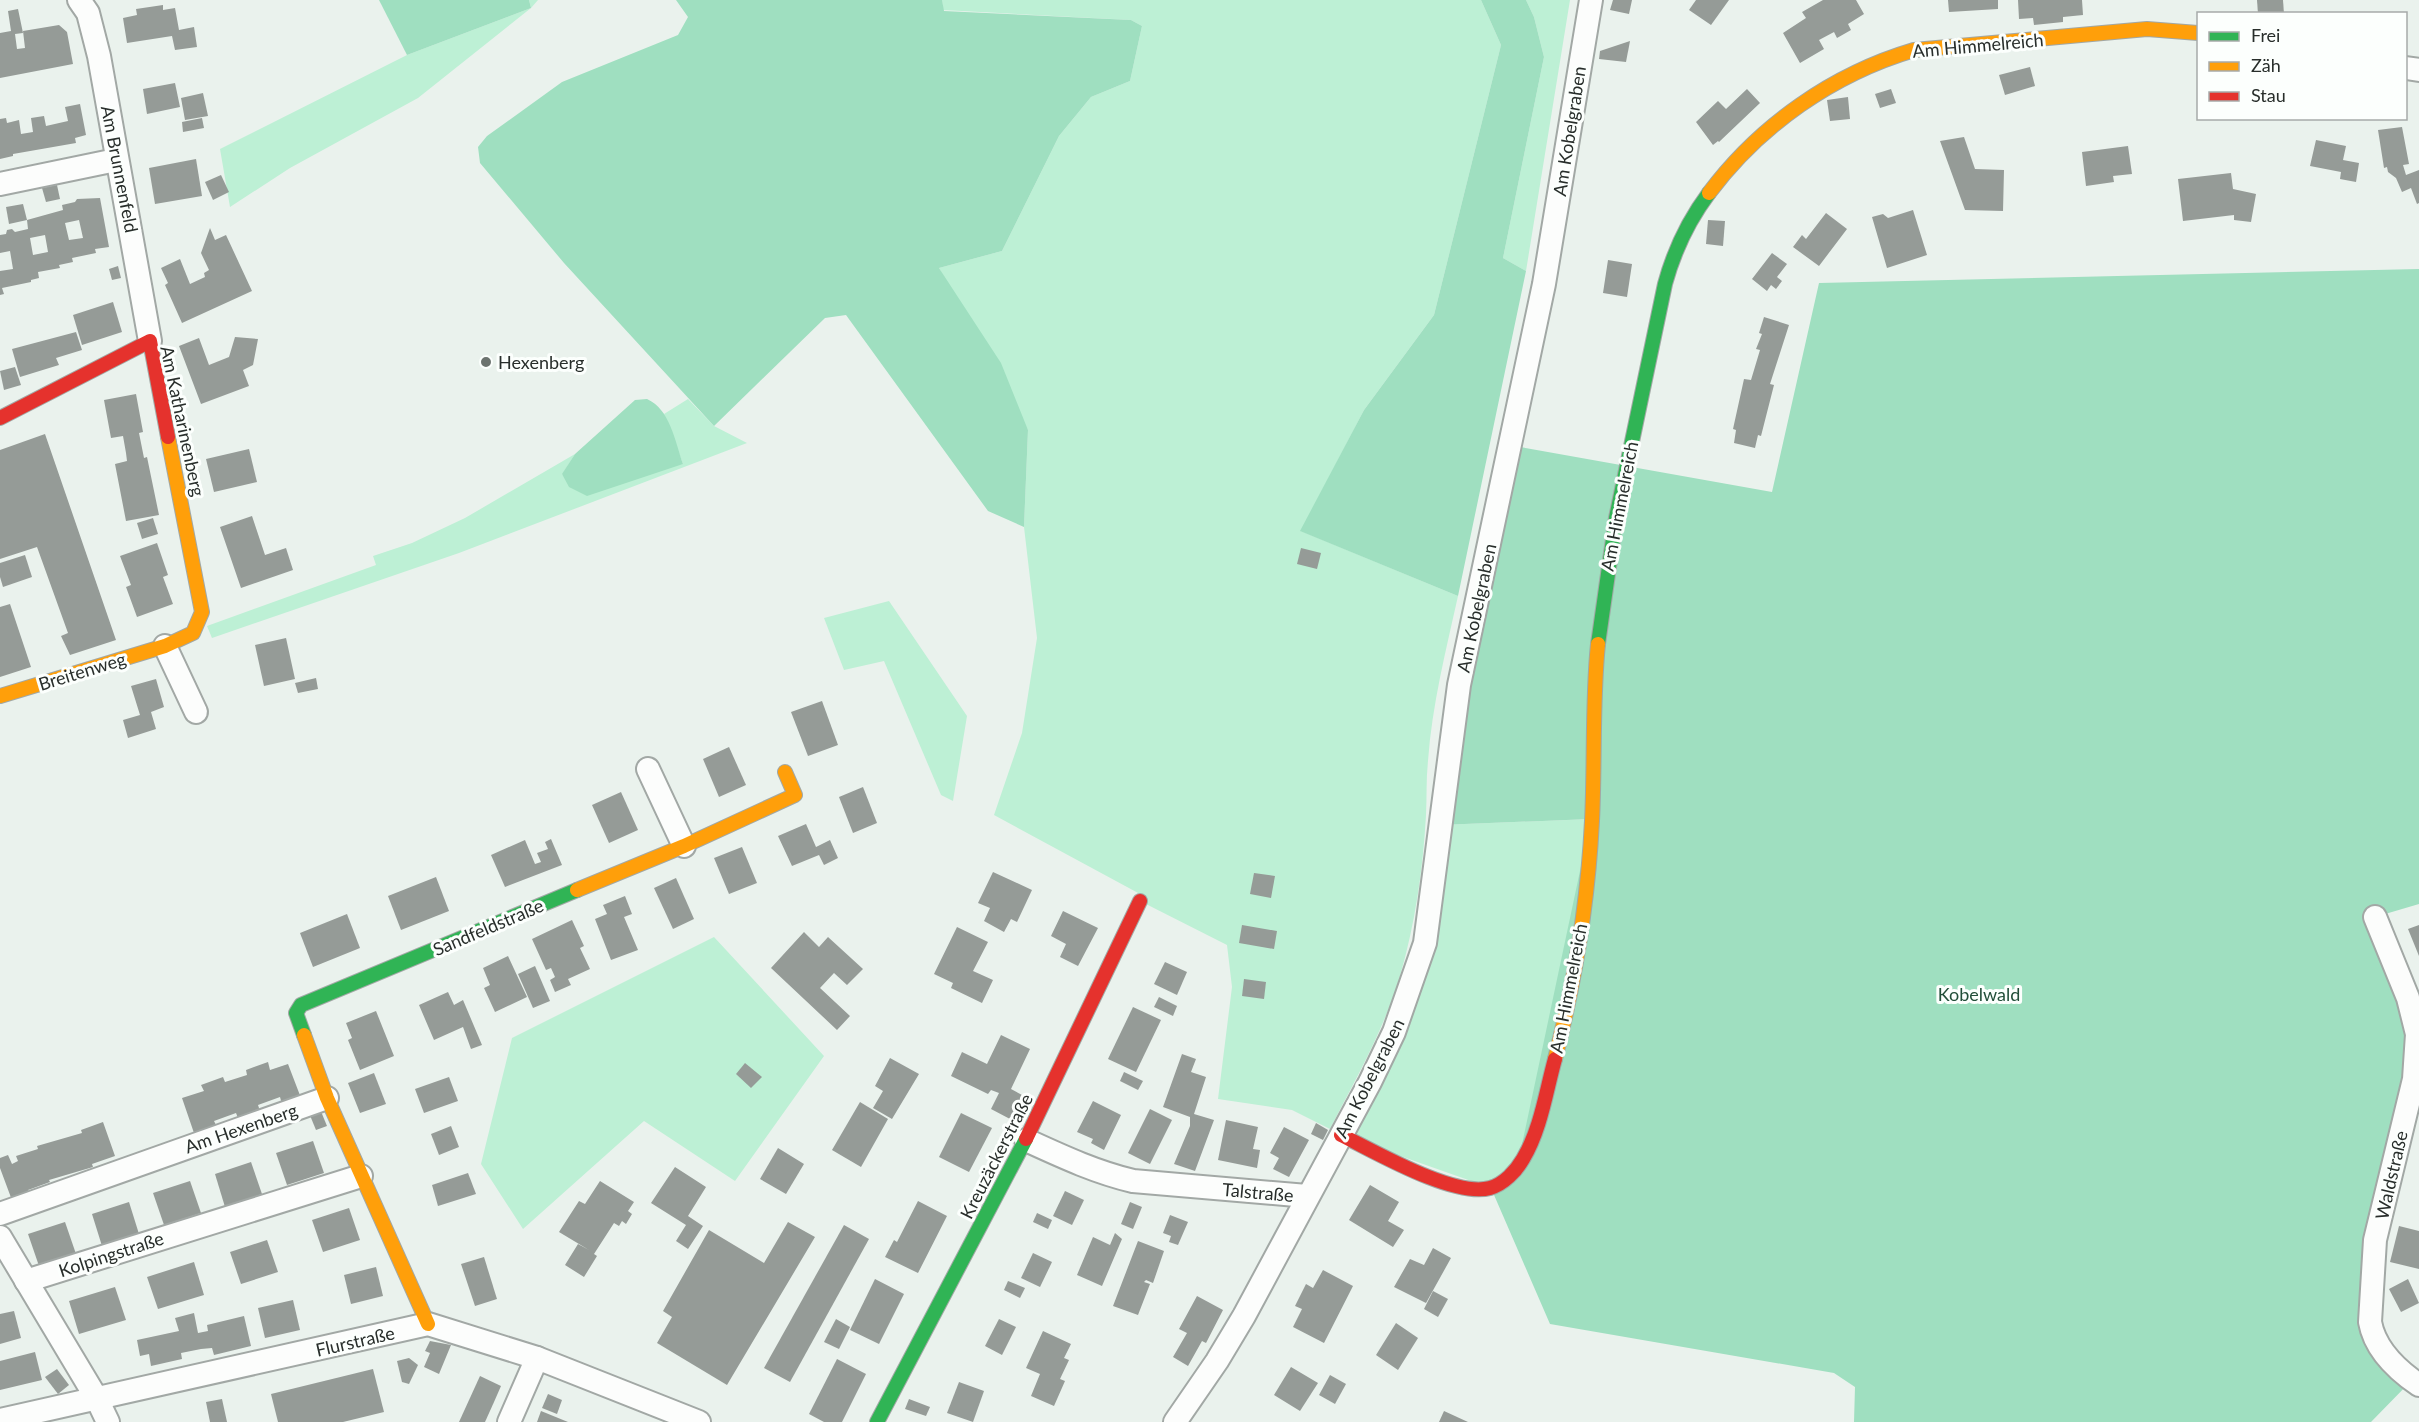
<svg xmlns="http://www.w3.org/2000/svg" width="2419" height="1422" font-family="Lato,sans-serif">
	<style>
		.green { fill: #bdf0d5 }
		.forest { fill: #9fdfc0 }
		.building { fill: #959b97; fill-rule: evenodd }
		.lines { fill: none; stroke-linecap: round; stroke-linejoin: round }
		.street-casing { stroke: #a2a8a5; stroke-width: 26 }
		.fast-casing { stroke: #a2a8a5; stroke-width: 16 }
		.slow-casing { stroke: #a2a8a5; stroke-width: 16 }
		.jam-casing { stroke: #a2a8a5; stroke-width: 16 }
		.street { stroke: #fcfdfc; stroke-width: 22 }
		.fast { stroke: #30b455; stroke-width: 14 }
		.slow { stroke: #ff9f0a; stroke-width: 14 }
		.jam { stroke: #e5322d; stroke-width: 14 }
		.poi-dot { fill: #6c736f; stroke: #fcfffd; stroke-width: 2 }
		.labels { text-anchor: middle; dominant-baseline: central; stroke-width: 6; stroke-linejoin: round; paint-order: stroke }
		.street-label { font-size: 18px; fill: #282e2b; stroke: #fcfffd }
		.poi-label { font-size: 18px; fill: #282e2b; stroke: #fcfffd; text-anchor: start }
		.park-label { font-size: 18px; fill: #224f39; stroke: #fcfffd }
	</style>
	<rect width="100%" height="100%" fill="#eaf2ed"/>
	<g class="green">
		<path d="M529,0H538L531,8L418,98L290,168L230,207L220,149L407,55L531,8Z"/>
		<path d="M942,0H1481L1501,45L1434,315L1364,410L1301,531L1458,596C1446,650 1432,705 1428,761C1426,779 1427,797 1426,815C1423,870 1415,924 1400,976C1384,1030 1355,1080 1330,1129L1292,1110L1218,1099L1232,987L1227,945L1140,901V894L994,815L1022,733L1037,638L1024,527L1028,430L939,268L1002,251L1059,136L1091,97L1130,81L1142,26L1131,20L943,10Z"/>
		<path d="M1526,0H1570L1526,271L1503,258L1544,57L1534,17Z"/>
		<path d="M688,399L714,426L747,443L459,553L212,638L207,626L376,565L373,556L412,543L465,518L575,454L562,475L683,464L664,414Z"/>
		<path d="M889,601L967,716L953,801L941,795L884,661L844,670L824,618Z"/>
		<path d="M1592,819L1533,1137L1491,1188L1341,1135L1394,1032L1440,825Z"/>
		<path d="M714,937L824,1056L735,1181L644,1121L523,1229L481,1164L512,1038Z"/>
	</g>
	<g class="forest">
		<path d="M379,0H529L531,8L407,55Z"/>
		<path d="M676,0H942L944,11L1131,20L1142,26L1130,81L1091,97L1059,136L1002,251L939,268L1001,363L1028,430L1024,527L988,511L846,315L825,318L714,426L564,263L480,163L478,147L487,136L562,82L678,35L688,17Z"/>
		<path d="M1481,0H1526L1534,17L1544,57L1503,258L1526,271L1458,596L1300,531L1364,410L1434,315L1501,45Z"/>
		<path d="M2419,269V904L2375,917L2417,1034L2370,1322L2412,1380L2371,1422H1854L1855,1387L1834,1373L1550,1324L1491,1188L1517,1168L1591,819L1440,825L1509,445L1772,492L1819,283Z"/>
		<path d="M647,399C670,409 675,441 683,464L587,496L569,487L562,474L575,454L635,400Z"/>
	</g>
	<g class="building">
		<path d="M1613,0H1632L1629,14L1610,10Z"/>
		<path d="M1696,0H1729L1711,25L1689,10Z"/>
		<path d="M1823,0H1856L1864,14L1848,24L1851,30L1837,38L1834,32L1819,40L1824,49L1800,63L1783,33L1806,18L1802,12Z"/>
		<path d="M1948,0H1998V9L1949,12Z"/>
		<path d="M2018,0H2082L2083,15L2063,17V22L2034,25L2033,18L2019,19Z"/>
		<path d="M2257,0H2283L2284,14H2258Z"/>
		<path d="M163,5V10L175,8L179,30L194,27L197,47L175,50L172,36L127,43L123,18L137,15L136,9Z"/>
		<path d="M18,9L23,33L15,34L17,49L25,48L23,31L59,25L67,32L73,64L0,78V33L11,31L8,11Z"/>
		<path d="M1630,41L1626,62L1599,59L1600,51Z"/>
		<path d="M2030,67L2035,86L2005,95L1999,75Z"/>
		<path d="M175,83L180,107L147,114L143,89Z"/>
		<path d="M1747,89L1760,103L1719,142L1718,141L1713,145L1696,122L1718,101L1726,109Z"/>
		<path d="M1891,89L1896,103L1880,108L1875,94Z"/>
		<path d="M203,93L208,116L185,120L181,98Z"/>
		<path d="M1848,97L1850,119L1830,121L1827,100Z"/>
		<path d="M80,104L86,135L75,138L76,143L13,154V156L0,159V119L6,118L7,123L19,120L21,134L33,132L31,118L44,116L46,126L68,121L65,107Z"/>
		<path d="M202,118L204,128L183,132L182,122Z"/>
		<path d="M2402,127L2409,164L2403,165L2406,175L2419,170V203L2417,204L2411,188L2402,192L2396,178L2388,172L2387,167L2384,168L2378,130Z"/>
		<path d="M1964,137L1975,169L2004,170L2003,211L1965,210L1940,141Z"/>
		<path d="M2316,140L2346,146L2343,160L2359,163L2356,182L2340,179L2341,172L2310,166Z"/>
		<path d="M2128,146L2132,174L2113,176L2114,182L2086,186L2082,152Z"/>
		<path d="M196,159L202,196L155,204L149,168Z"/>
		<path d="M2231,173L2233,189L2256,194L2251,222L2234,220V215L2183,221L2178,179Z"/>
		<path d="M221,175L229,192L213,200L205,182Z"/>
		<path d="M57,185L60,199L46,202L42,188Z"/>
		<path d="M100,198L109,247L95,249L96,253L72,258L73,262L59,265L60,268L38,272L39,278L31,280V282L2,288L4,294L0,295V271L13,269L10,251L0,253V235L6,234L7,230L12,229L15,232L28,229L27,220L63,210L62,205L75,202L77,199ZM79,220L83,238L69,240L65,223ZM45,235L48,252L33,255L30,238Z"/>
		<path d="M23,204L27,220L9,224L6,207Z"/>
		<path d="M1913,210L1927,255L1887,268L1872,217L1883,214L1888,218Z"/>
		<path d="M1826,213L1847,229L1819,266L1793,247L1802,235L1806,239Z"/>
		<path d="M1708,220L1725,221L1723,246L1706,244Z"/>
		<path d="M210,228L215,240L226,235L252,291L182,323L165,285L168,283L161,268L180,259L190,284L205,277L204,273L209,270L201,253Z"/>
		<path d="M1772,253L1787,264L1777,277L1782,281L1776,289L1771,285L1767,291L1752,279Z"/>
		<path d="M1608,260L1632,264L1627,297L1603,293Z"/>
		<path d="M118,266L121,278L112,280L109,269Z"/>
		<path d="M113,302L122,332L82,345L73,315Z"/>
		<path d="M1764,317L1789,325L1770,384L1774,385L1761,436L1758,435L1755,448L1734,443L1736,430L1733,429L1744,379L1751,380L1760,350L1756,349L1762,334L1759,333Z"/>
		<path d="M76,332L82,350L56,358L59,365L20,377L12,349Z"/>
		<path d="M235,337L258,339L253,365L243,370L249,386L201,404L179,346L199,338L209,365L229,357Z"/>
		<path d="M15,367L21,385L4,390L0,371Z"/>
		<path d="M136,394L143,432L139,433L144,458L147,457L159,515L126,521L115,464L127,461L126,453L123,436L111,438L104,400Z"/>
		<path d="M45,434L116,640L70,655L61,636L68,633L37,547L0,559V450Z"/>
		<path d="M249,449L257,482L214,492L206,459Z"/>
		<path d="M252,516L265,555L286,548L293,570L241,588L220,527Z"/>
		<path d="M153,518L158,534L142,539L137,523Z"/>
		<path d="M157,543L168,575L163,577L173,604L137,617L126,587L131,585L120,556Z"/>
		<path d="M1301,548L1321,553L1317,569L1297,564Z"/>
		<path d="M25,555L32,577L3,587L0,577V563Z"/>
		<path d="M10,604L31,667L0,677V607Z"/>
		<path d="M286,638L295,679L264,686L255,645Z"/>
		<path d="M316,678L318,689L298,693L295,683Z"/>
		<path d="M156,679L164,707L151,712L156,729L128,738L123,720L140,715L131,686Z"/>
		<path d="M822,701L838,745L808,756L791,712Z"/>
		<path d="M729,747L746,785L719,797L703,759Z"/>
		<path d="M863,787L877,823L853,833L839,797Z"/>
		<path d="M621,792L638,830L609,843L592,805Z"/>
		<path d="M806,824L816,847L830,840L838,858L824,865L819,855L792,866L778,836Z"/>
		<path d="M551,839L562,865L505,887L491,855L525,840L535,864L541,862L537,853L548,849L545,842Z"/>
		<path d="M742,847L757,883L729,894L714,858Z"/>
		<path d="M993,872L1032,890L1017,922L1011,919L1004,932L984,921L990,908L978,903Z"/>
		<path d="M1254,873L1275,876L1271,898L1250,894Z"/>
		<path d="M436,877L449,911L401,930L388,896Z"/>
		<path d="M676,878L694,919L673,929L654,888Z"/>
		<path d="M625,896L632,914L624,917L638,950L611,960L595,919L607,914L603,905Z"/>
		<path d="M1063,911L1098,928L1078,966L1060,957L1066,944L1051,936Z"/>
		<path d="M347,914L360,948L313,967L300,933Z"/>
		<path d="M572,920L584,946L580,948L590,969L568,979L571,985L555,992L550,980L555,977L551,968L546,970L532,939Z"/>
		<path d="M1242,925L1277,931L1274,949L1239,943Z"/>
		<path d="M2419,925V956L2408,929Z"/>
		<path d="M957,927L988,942L973,971L993,980L982,1003L951,988L953,983L934,974Z"/>
		<path d="M804,932L819,947L828,937L863,969L847,985L834,973L820,988L850,1016L837,1030L771,968Z"/>
		<path d="M508,956L527,997L495,1012L484,988L490,985L483,968Z"/>
		<path d="M1165,962L1187,972L1177,995L1154,984Z"/>
		<path d="M535,966L550,1001L533,1008L518,974Z"/>
		<path d="M1244,979L1266,982L1264,999L1242,996Z"/>
		<path d="M448,992L454,1005L463,1000L482,1045L471,1049L463,1027L434,1040L419,1005Z"/>
		<path d="M1159,997L1177,1006L1173,1016L1154,1007Z"/>
		<path d="M1133,1007L1161,1020L1136,1072L1108,1059Z"/>
		<path d="M376,1011L394,1056L360,1070L348,1040L352,1038L346,1023Z"/>
		<path d="M1001,1035L1030,1049L1011,1089L1022,1095L1010,1119L991,1109L999,1093L991,1090L988,1094L951,1076L962,1052L987,1064Z"/>
		<path d="M1182,1054L1196,1059L1191,1072L1206,1077L1194,1114L1214,1120L1195,1171L1174,1164L1190,1126V1117L1163,1107Z"/>
		<path d="M890,1058L919,1074L892,1119L873,1108L883,1091L875,1086Z"/>
		<path d="M268,1062L270,1070L288,1064L301,1098L282,1104L280,1097L258,1105L260,1111L238,1118L236,1113L214,1121L216,1125L194,1133L182,1098L204,1091L201,1085L223,1077L225,1082L247,1075L246,1070Z"/>
		<path d="M745,1063L762,1077L751,1088L736,1074Z"/>
		<path d="M1124,1072L1143,1081L1138,1090L1120,1081Z"/>
		<path d="M374,1073L386,1104L360,1113L348,1083Z"/>
		<path d="M449,1077L458,1101L424,1113L415,1089Z"/>
		<path d="M1093,1101L1121,1115L1104,1150L1091,1143L1093,1139L1077,1132Z"/>
		<path d="M860,1102L888,1119L861,1167L832,1150Z"/>
		<path d="M320,1109L327,1126L316,1130L309,1113Z"/>
		<path d="M1150,1109L1172,1120L1150,1164L1128,1153Z"/>
		<path d="M961,1113L992,1128L969,1172L939,1157Z"/>
		<path d="M1226,1120L1258,1127L1253,1149L1260,1150L1257,1168L1218,1160Z"/>
		<path d="M103,1122L115,1156L92,1164L93,1167L49,1180L50,1182L28,1190L30,1197L13,1203L0,1168V1158L8,1155L12,1164L18,1161L16,1156L38,1149L37,1146L82,1133L81,1130Z"/>
		<path d="M1316,1123L1328,1130L1323,1140L1311,1134Z"/>
		<path d="M451,1126L459,1147L439,1155L431,1134Z"/>
		<path d="M1284,1127L1309,1140L1289,1177L1273,1169L1279,1158L1270,1153Z"/>
		<path d="M313,1141L324,1173L287,1185L276,1153Z"/>
		<path d="M778,1148L804,1164L786,1194L760,1179Z"/>
		<path d="M251,1162L262,1194L225,1207L215,1174Z"/>
		<path d="M675,1167L706,1187L688,1216L703,1226L688,1249L676,1241L686,1225L651,1203Z"/>
		<path d="M468,1173L476,1194L438,1206L432,1185Z"/>
		<path d="M190,1181L201,1213L164,1225L153,1193Z"/>
		<path d="M600,1181L634,1202L628,1211L632,1214L626,1224L622,1221L619,1226L614,1223L594,1254L597,1256L584,1277L565,1265L578,1244L589,1250L559,1232L579,1201L585,1204Z"/>
		<path d="M1370,1185L1399,1202L1388,1221L1404,1230L1393,1247L1349,1220Z"/>
		<path d="M1065,1191L1084,1200L1072,1225L1053,1216Z"/>
		<path d="M918,1201L947,1216L918,1273L885,1257L894,1240L897,1242Z"/>
		<path d="M129,1202L139,1234L102,1246L92,1214Z"/>
		<path d="M1130,1202L1142,1207L1133,1229L1121,1224Z"/>
		<path d="M349,1208L360,1240L323,1252L312,1220Z"/>
		<path d="M1037,1213L1052,1220L1048,1229L1033,1222Z"/>
		<path d="M1170,1215L1188,1222L1178,1245L1169,1242L1171,1236L1163,1233Z"/>
		<path d="M65,1222L76,1254L39,1266L28,1234Z"/>
		<path d="M788,1222L815,1237L727,1385L657,1343L672,1317L663,1311L709,1230L764,1263Z"/>
		<path d="M844,1225L869,1239L790,1382L764,1368Z"/>
		<path d="M2399,1226L2419,1231V1269L2390,1262Z"/>
		<path d="M1115,1233L1122,1239L1102,1286L1077,1275L1093,1237L1110,1245Z"/>
		<path d="M267,1240L278,1272L241,1284L230,1252Z"/>
		<path d="M1138,1241L1164,1251L1153,1283L1146,1280L1144,1282L1150,1284L1138,1315L1113,1306Z"/>
		<path d="M1433,1248L1451,1258L1426,1303L1394,1287L1410,1259L1424,1265Z"/>
		<path d="M1033,1253L1052,1262L1040,1287L1021,1278Z"/>
		<path d="M484,1257L497,1299L475,1306L461,1264Z"/>
		<path d="M194,1262L204,1295L158,1309L147,1277Z"/>
		<path d="M376,1267L383,1296L351,1304L344,1275Z"/>
		<path d="M1323,1270L1353,1286L1324,1343L1293,1327L1302,1309L1295,1306L1306,1284L1313,1288Z"/>
		<path d="M875,1279L904,1294L879,1344L850,1330Z"/>
		<path d="M2408,1279L2419,1303L2401,1312L2389,1289Z"/>
		<path d="M1008,1281L1025,1288L1020,1298L1004,1290Z"/>
		<path d="M115,1287L126,1320L79,1334L69,1301Z"/>
		<path d="M1433,1291L1448,1299L1438,1317L1424,1309Z"/>
		<path d="M1197,1296L1223,1310L1206,1343L1202,1341L1188,1366L1173,1357L1187,1333L1179,1329Z"/>
		<path d="M293,1300L300,1330L265,1338L258,1308Z"/>
		<path d="M14,1311L21,1338L0,1344V1314Z"/>
		<path d="M194,1313L198,1333L208,1331L207,1325L244,1316L251,1346L214,1355L212,1348L201,1349L181,1353L182,1359L151,1366L149,1354L140,1356L137,1340L179,1331L175,1318Z"/>
		<path d="M836,1319L850,1327L839,1349L824,1342Z"/>
		<path d="M999,1319L1016,1327L1002,1355L985,1346Z"/>
		<path d="M1396,1323L1418,1338L1398,1370L1376,1355Z"/>
		<path d="M1043,1331L1071,1344L1064,1358L1069,1360L1060,1379L1065,1381L1054,1406L1031,1396L1040,1374L1026,1368Z"/>
		<path d="M430,1341L451,1345L439,1374L424,1367L430,1353L425,1351Z"/>
		<path d="M35,1352L42,1380L0,1390V1361Z"/>
		<path d="M409,1358L418,1365L409,1384L402,1382L397,1361Z"/>
		<path d="M837,1359L866,1374L842,1422H824L809,1414Z"/>
		<path d="M1291,1367L1318,1383L1300,1411L1274,1395Z"/>
		<path d="M57,1369L69,1385L58,1394L45,1377Z"/>
		<path d="M373,1369L384,1412L343,1422H278L271,1394Z"/>
		<path d="M1330,1375L1346,1384L1335,1404L1319,1395Z"/>
		<path d="M480,1376L501,1386L494,1402L485,1422H459Z"/>
		<path d="M959,1382L984,1391L973,1422L947,1413Z"/>
		<path d="M548,1394L562,1400L557,1414L542,1408Z"/>
		<path d="M222,1399L227,1422H210L206,1402Z"/>
		<path d="M909,1399L930,1407L926,1416L905,1409Z"/>
		<path d="M541,1411L568,1422H537Z"/>
		<path d="M1444,1411L1468,1422H1439Z"/>
	</g>
	<g class="lines">
		<defs>
			<g id="street">
				<path d="M79,0L88,13L99,56L150,341"/>
				<path d="M2406,68L2419,70"/>
				<path d="M0,184L116,160"/>
				<path d="M165,646L196,712"/>
				<path d="M648,769L684,846"/>
				<path d="M2375,917L2408,998L2417,1034L2414,1079L2375,1240L2370,1322C2375,1350 2397,1370 2419,1385"/>
				<path d="M1026,1140C1061,1156 1095,1172 1133,1181L1307,1196"/>
				<path d="M0,1214L327,1098"/>
				<path d="M0,1237L97,1399L108,1422"/>
				<path d="M26,1281L361,1176"/>
				<path d="M0,1420L428,1324L537,1358L699,1422"/>
				<path d="M509,1422L537,1358"/>
				<path d="M1175,1422L1217,1361L1244,1316L1370,1082L1394,1032L1425,943L1459,685L1544,284L1591,0"/>
			</g>
			<g id="fast">
				<path d="M1598,644L1616,518L1665,284C1674,251 1688,221 1709,193"/>
				<path d="M304,1035L296,1013L301,1005L577,890"/>
				<path d="M877,1422L1026,1139"/>
			</g>
			<g id="slow">
				<path d="M1709,193C1760,125 1833,74 1914,50L2147,29L2198,33"/>
				<path d="M0,696L165,646L193,633L202,612L168,437"/>
				<path d="M577,890L684,846L795,795L785,772"/>
				<path d="M304,1035L327,1098L428,1324"/>
				<path d="M1555,1059C1575,981 1588,901 1592,821C1595,762 1592,702 1598,644"/>
			</g>
			<g id="jam">
				<path d="M0,418L150,341L168,437"/>
				<path d="M1341,1135C1374,1151 1454,1198 1490,1188C1504,1184 1516,1171 1523,1159C1541,1129 1546,1091 1555,1059"/>
				<path d="M1026,1139L1140,901"/>
			</g>
		</defs>
		<use href="#street" class="street-casing"/>
		<use href="#fast" class="fast-casing"/>
		<use href="#slow" class="slow-casing"/>
		<use href="#jam" class="jam-casing"/>
		<use href="#street" class="street"/>
		<use href="#fast" class="fast"/>
		<use href="#slow" class="slow"/>
		<use href="#jam" class="jam"/>
	</g>
	<circle class="poi-dot" cx="486" cy="362" r="6"/>
	<g class="labels">
		<g class="street-label">
			<text transform="translate(1978 45) rotate(-5)">Am Himmelreich</text>
			<text transform="translate(1569 131) rotate(-81)">Am Kobelgraben</text>
			<text transform="translate(120 169) rotate(79)">Am Brunnenfeld</text>
			<text transform="translate(183 421) rotate(78)">Am Katharinenberg</text>
			<text transform="translate(1619 506) rotate(-79)">Am Himmelreich</text>
			<text transform="translate(1476 608) rotate(-78)">Am Kobelgraben</text>
			<text transform="translate(82 671) rotate(-17)">Breitenweg</text>
			<text transform="translate(488 927) rotate(-23)">Sandfeldstraße</text>
			<text transform="translate(1568 988) rotate(-79)">Am Himmelreich</text>
			<text transform="translate(1369 1078) rotate(-63)">Am Kobelgraben</text>
			<text transform="translate(241 1128) rotate(-19)">Am Hexenberg</text>
			<text transform="translate(996 1156) rotate(-63)">Kreuzäckerstraße</text>
			<text transform="translate(2391 1175) rotate(-77)">Waldstraße</text>
			<text transform="translate(1258 1192) rotate(5)">Talstraße</text>
			<text transform="translate(111 1254) rotate(-18)">Kolpingstraße</text>
			<text transform="translate(355 1341) rotate(-13)">Flurstraße</text>
		</g>
		<g class="poi-label">
			<text x="498" y="362">Hexenberg</text>
		</g>
		<g class="park-label">
			<text x="1979" y="994">Kobelwald</text>
		</g>
	</g>
	<rect x="2197" y="12" width="210" height="108" fill="#fcfffd" stroke="#a7aba9" stroke-width="1.5"/>
	<rect x="2209" y="32" width="30" height="9" fill="#30b455" stroke="#a7aba9" stroke-width="1.5"/>
	<text x="2251" y="42" font-size="18" fill="#282e2b">Frei</text>
	<rect x="2209" y="62" width="30" height="9" fill="#ff9f0a" stroke="#a7aba9" stroke-width="1.5"/>
	<text x="2251" y="72" font-size="18" fill="#282e2b">Zäh</text>
	<rect x="2209" y="92" width="30" height="9" fill="#e5322d" stroke="#a7aba9" stroke-width="1.5"/>
	<text x="2251" y="102" font-size="18" fill="#282e2b">Stau</text>
</svg>
